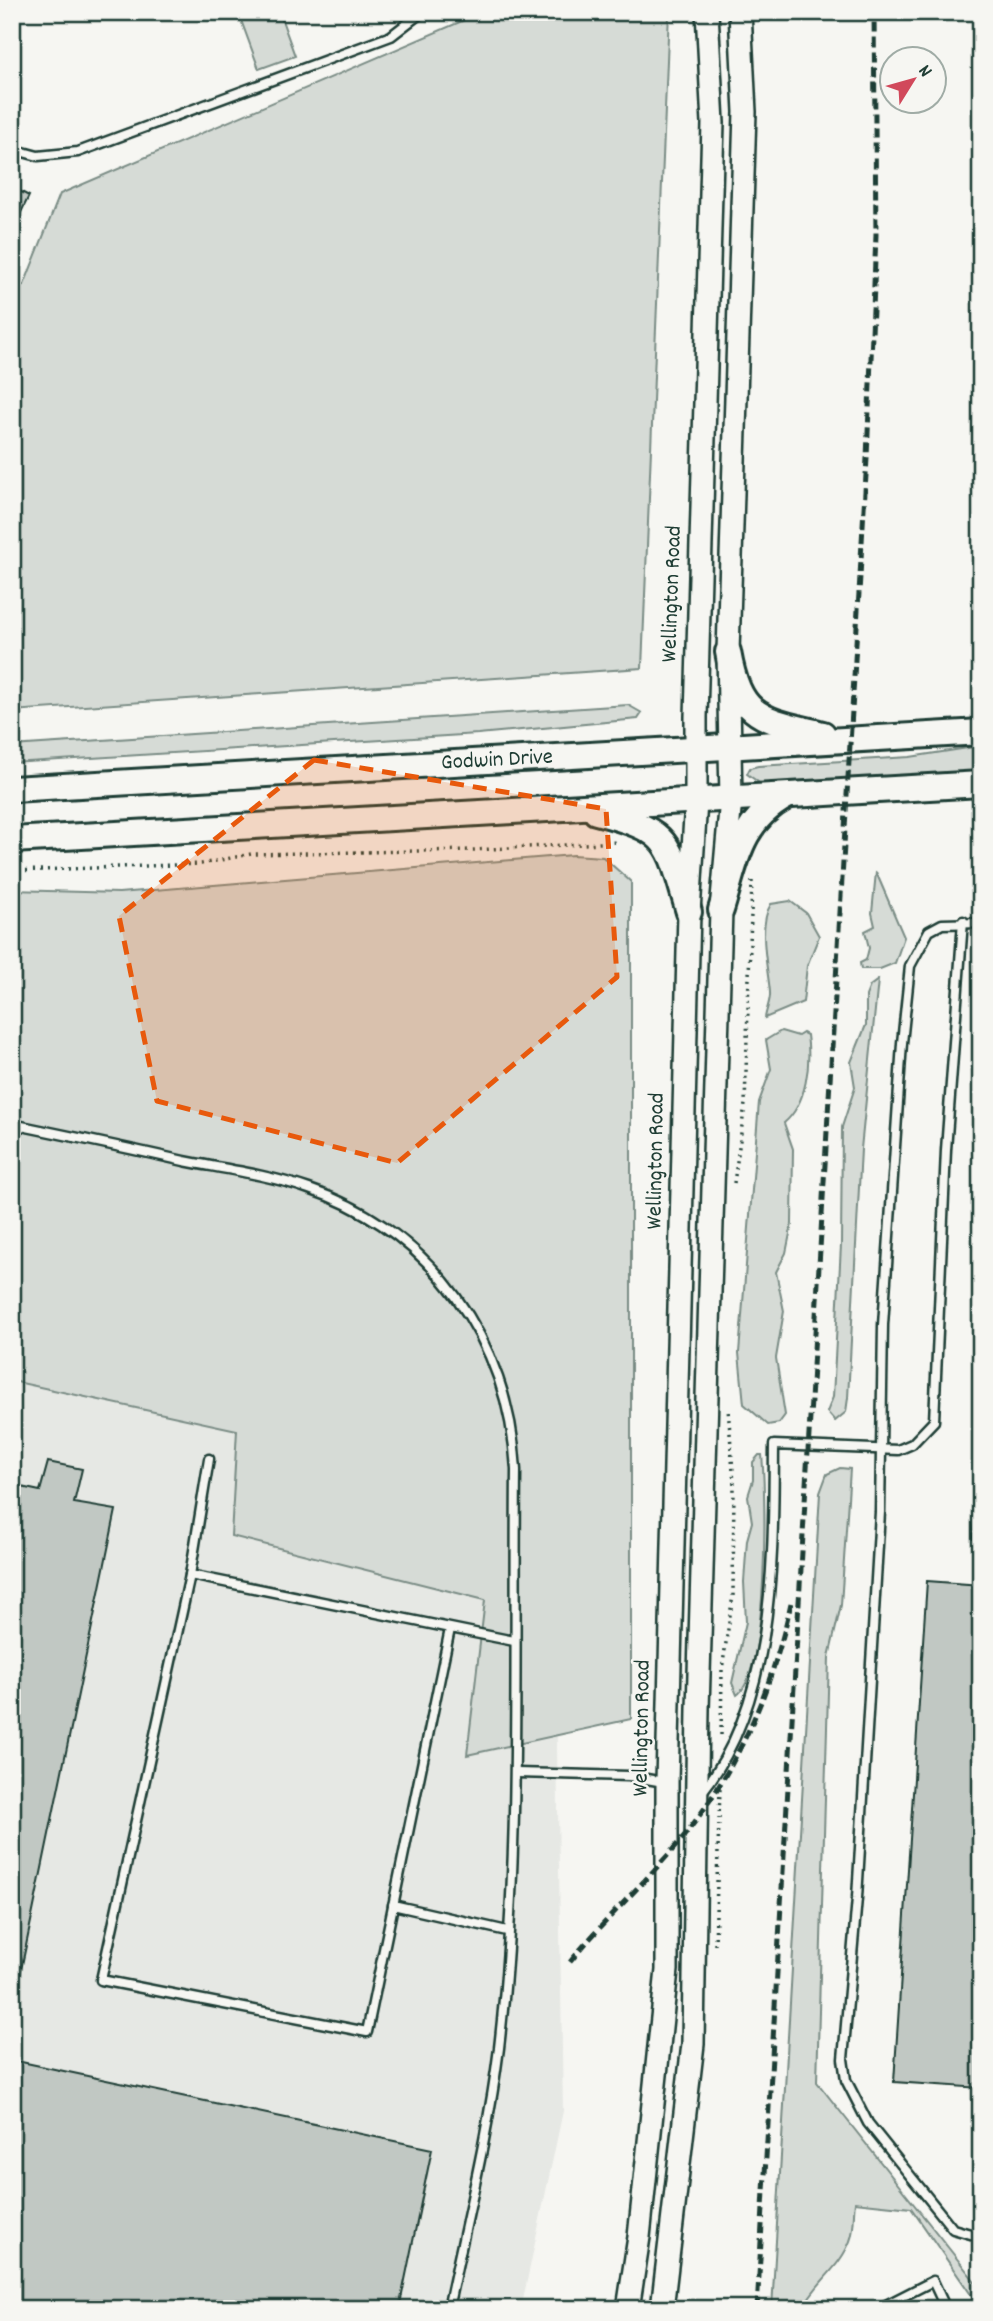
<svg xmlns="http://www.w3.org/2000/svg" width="993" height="2321" font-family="Dekko,sans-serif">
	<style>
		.built { fill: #e6e8e4 }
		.green { fill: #d6dbd6; stroke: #7a8c85; stroke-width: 2 }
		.building { fill: #c1c8c3; stroke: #1f3d34; stroke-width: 2 }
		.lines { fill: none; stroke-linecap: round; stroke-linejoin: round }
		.service-casing { stroke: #1f3d34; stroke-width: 13 }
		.secondary-casing { stroke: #1f3d34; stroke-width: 26 }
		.primary-casing { stroke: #1f3d34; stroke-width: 30 }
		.path { stroke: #1f3d34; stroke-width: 3.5; stroke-dasharray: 2 5; stroke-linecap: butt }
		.service { stroke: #f6f6f2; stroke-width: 8 }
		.secondary { stroke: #f6f6f2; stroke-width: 21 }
		.primary { stroke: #f6f6f2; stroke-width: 24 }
		.rail { stroke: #1f3d34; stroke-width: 5; stroke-dasharray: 10 5; stroke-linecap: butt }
		.marked { fill: #e8590c; fill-opacity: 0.2; stroke: #e8590c; stroke-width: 5; stroke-dasharray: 14 9; stroke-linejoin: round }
		.labels { text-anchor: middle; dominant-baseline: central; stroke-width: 5; stroke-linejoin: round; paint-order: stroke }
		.street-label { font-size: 23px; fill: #1f3d34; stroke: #f6f6f2 }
	</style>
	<rect width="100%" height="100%" fill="#f6f6f2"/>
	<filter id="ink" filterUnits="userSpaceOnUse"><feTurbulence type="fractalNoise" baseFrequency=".0143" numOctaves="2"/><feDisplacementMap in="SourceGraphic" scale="14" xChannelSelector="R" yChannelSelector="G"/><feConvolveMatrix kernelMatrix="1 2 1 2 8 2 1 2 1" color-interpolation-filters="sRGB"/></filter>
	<g filter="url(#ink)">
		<path class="built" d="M12,1082L554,1563L563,2111L521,2309H12Z"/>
		<g class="green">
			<path d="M238,12H279L295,56L259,69Z"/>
			<path d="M473,12H669L642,668L12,711V289L24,285L60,194L467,19Z"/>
			<path d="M628,705L642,713L638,719L478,734L12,763V746Z"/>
			<path d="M981,746V775L765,787L747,774L750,768L758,766L910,757Z"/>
			<path d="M573,855L603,857L631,882V1719L467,1755L485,1600L231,1536L237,1430L12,1381V890L119,893Z"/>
			<path d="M876,872L904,937L895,963L880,969H861L860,963L866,960L869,948L865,931L875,926L872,913Z"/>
			<path d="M790,901L806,913L819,936L807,966L803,1002L765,1018C766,1010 771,1000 770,992C768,968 757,926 771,904Z"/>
			<path d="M878,980L861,1149L848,1398L846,1412L835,1421L827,1412L833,1397L841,1245L842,1127L855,1087L851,1062L866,1025V996L870,986Z"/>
			<path d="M781,1031L798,1036L803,1033L807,1035C811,1063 807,1104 784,1123L793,1149L792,1224L786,1253L776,1272L784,1311L776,1358L785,1415L779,1423L768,1425L744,1404L739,1353L759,1102L771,1069L766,1040Z"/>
			<path d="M759,1455H762C766,1496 769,1672 737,1695L732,1683L746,1622L744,1582L747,1540L752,1522L748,1496L753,1480V1462Z"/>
			<path d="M840,1468L850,1469L841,1605L829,1657L817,2082L981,2289V2309L911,2208L855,2202C853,2215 855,2229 850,2241C840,2268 815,2283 802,2309H772L820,1493L827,1474Z"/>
		</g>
		<g class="building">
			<path d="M12,187L29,196L12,231Z"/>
			<path d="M981,1409V1539H973Z"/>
			<path d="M48,1462L82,1469L74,1503L116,1510L16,1994L12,1993V1485L40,1491Z"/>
			<path d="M927,1581L981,1585V2088L894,2082Z"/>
			<path d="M12,2060L432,2149L399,2309H12Z"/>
		</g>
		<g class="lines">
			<defs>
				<g id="service">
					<path d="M12,149L38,156L78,152L391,36L422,12"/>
					<path d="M981,923L942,924L929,931L910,966L902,1043L883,1325L880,1512L857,1898L843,2059L846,2080L868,2123L953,2229L981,2237"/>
					<path d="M12,1124C70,1136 127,1148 184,1161C225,1169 269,1175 309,1189C432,1231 509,1341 516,1470C514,1663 521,1856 499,2048C488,2136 466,2222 448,2309"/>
					<path d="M209,1459L190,1575L101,1980L367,2032L450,1629"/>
					<path d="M190,1575L514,1641"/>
					<path d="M517,1773L629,1776L664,1782"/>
					<path d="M702,1792C776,1700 773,1558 774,1445L898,1450L912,1444L934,1421L946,1150L963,921"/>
					<path d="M393,1905L507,1931"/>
					<path d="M878,2309L933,2281L946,2309"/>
				</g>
				<g id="secondary">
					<path d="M628,2309L639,2237L667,1970V1782L689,912L696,801V717L713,123L707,12"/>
					<path d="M662,2309L693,2044L698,1709L721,910L731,799L728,652L745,112L740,12"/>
				</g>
				<g id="primary">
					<path d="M728,652C740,720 762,719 823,734"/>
					<path d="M12,789L981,732"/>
					<path d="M596,812C674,832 667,841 689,912"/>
					<path d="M12,840L981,784"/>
					<path d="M721,910C736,862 739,822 787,796"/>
				</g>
			</defs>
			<use href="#service" class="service-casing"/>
			<use href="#secondary" class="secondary-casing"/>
			<use href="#primary" class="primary-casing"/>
			<g class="path">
				<path d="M12,871L201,864L251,854L473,850L619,842"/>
				<path d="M734,1183L745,1104L752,881"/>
				<path d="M721,1735L722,1670L733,1595L734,1484L728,1408"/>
				<path d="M715,1945L720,1788"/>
			</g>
			<use href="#service" class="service"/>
			<use href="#secondary" class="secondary"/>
			<use href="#primary" class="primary"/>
			<g class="rail">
				<path d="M570,1962C601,1924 636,1891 668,1855C731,1784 771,1695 791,1603"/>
				<path d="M757,2309L867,458L876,235L874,12"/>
			</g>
		</g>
	</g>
	<path class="marked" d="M314,760L606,809L617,977L397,1163L157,1101L119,916Z"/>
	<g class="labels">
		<g class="street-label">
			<text transform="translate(673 594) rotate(-88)">Wellington Road</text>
			<text transform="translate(497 761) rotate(-3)">Godwin Drive</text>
			<text transform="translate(657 1161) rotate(-89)">Wellington Road</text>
			<text transform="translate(643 1728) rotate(-89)">Wellington Road</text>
		</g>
	</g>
	<rect width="993" height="2321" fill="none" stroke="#f6f6f2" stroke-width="42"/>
	<rect x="21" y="21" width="951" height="2279" fill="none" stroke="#1f3d34" stroke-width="2.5" filter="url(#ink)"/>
	<g transform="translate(913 80) rotate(53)"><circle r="33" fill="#f6f6f2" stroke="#a0aca6" stroke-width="2"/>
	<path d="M0-5L12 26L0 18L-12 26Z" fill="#d1495b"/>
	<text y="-10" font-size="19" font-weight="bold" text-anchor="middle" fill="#1f3d34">N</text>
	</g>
</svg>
